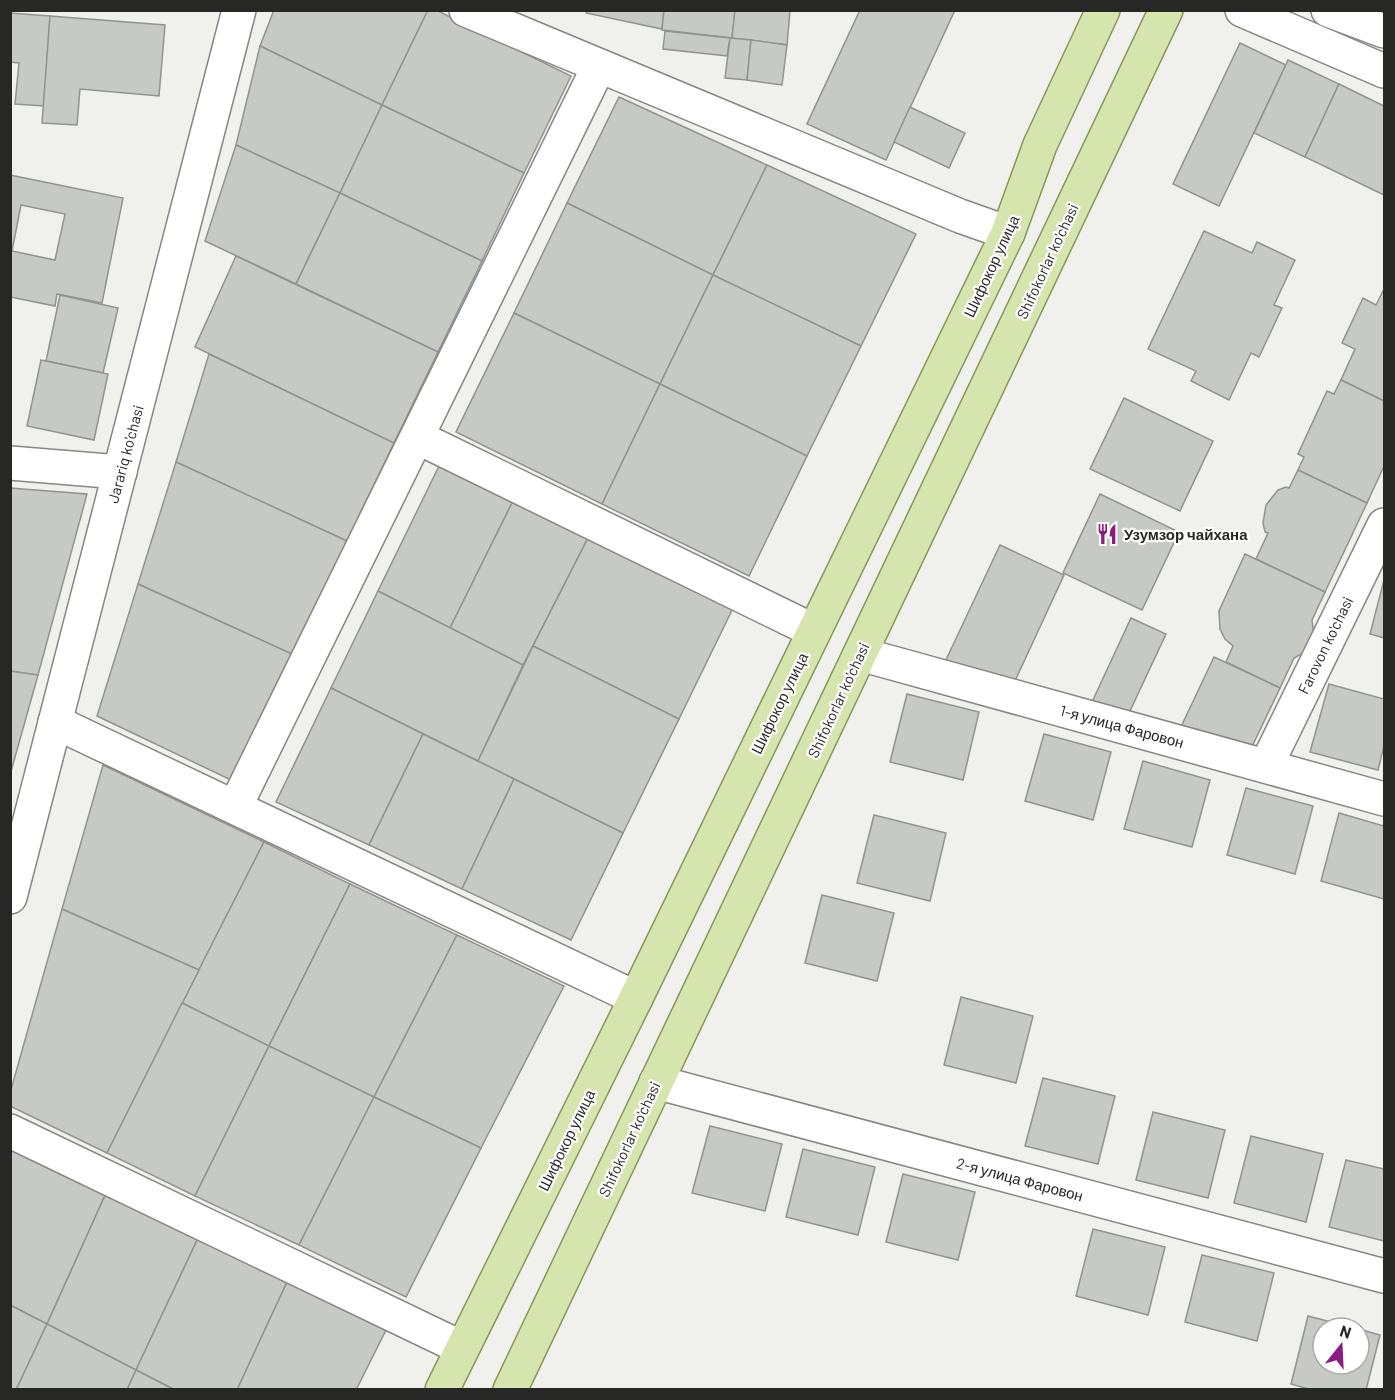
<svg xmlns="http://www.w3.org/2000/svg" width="1395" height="1400" font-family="Barlow,sans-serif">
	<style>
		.building { fill: #c7c9c5; stroke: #929390; stroke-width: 1.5; fill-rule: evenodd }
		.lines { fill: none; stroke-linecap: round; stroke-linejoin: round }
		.minor-casing { stroke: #868783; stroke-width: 36 }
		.major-casing { stroke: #87985b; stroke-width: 36 }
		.minor { stroke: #fff; stroke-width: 33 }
		.major { stroke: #d6e5ad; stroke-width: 33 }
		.labels { text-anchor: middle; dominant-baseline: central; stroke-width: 4.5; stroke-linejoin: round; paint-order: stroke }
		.street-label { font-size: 15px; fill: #272826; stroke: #fff }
		.poi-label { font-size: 15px; font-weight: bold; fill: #272826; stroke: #fff; text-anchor: start }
	</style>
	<rect width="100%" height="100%" fill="#f0f1ed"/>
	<g class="building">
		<path d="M274,10H428L382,105L260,46Z"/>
		<path d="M428,10H436L571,76L524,173L382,105Z"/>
		<path d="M587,10H664L662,29L586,13Z"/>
		<path d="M664,10H735L732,38L662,30Z"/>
		<path d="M735,10H790L787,45L732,38Z"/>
		<path d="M860,10H955L886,160L807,124Z"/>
		<path d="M10,13L50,16L44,106L15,104L19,63L10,62Z"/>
		<path d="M50,16L165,25L159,96L80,89L77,125L42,123Z"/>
		<path d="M665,31L730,38L727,56L663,49Z"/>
		<path d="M730,38L751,40L747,80L725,78Z"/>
		<path d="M751,40L787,45L782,85L747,80Z"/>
		<path d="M1240,43L1286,65L1219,206L1173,184Z"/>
		<path d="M260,46L382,105L340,193L236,145Z"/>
		<path d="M1288,60L1339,84L1305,157L1254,133Z"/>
		<path d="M1339,84L1384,106V195L1305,157Z"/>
		<path d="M619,97L767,165L713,275L567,203Z"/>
		<path d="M382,105L524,173L482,261L340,193Z"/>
		<path d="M910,107L965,133L949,168L894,142Z"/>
		<path d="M236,145L340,193L296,284L205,241Z"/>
		<path d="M767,165L916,234L861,346L713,275Z"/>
		<path d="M10,175L123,198L102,303L57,294L55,306L10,297ZM21,205L65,214L55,260L12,251Z"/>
		<path d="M340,193L482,261L438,352L296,284Z"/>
		<path d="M567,203L713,275L660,384L514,313Z"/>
		<path d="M1204,231L1252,253L1257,242L1295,260L1274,305L1282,308L1259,357L1251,353L1229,400L1191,381L1196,371L1148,349Z"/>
		<path d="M236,256L438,352L394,443L195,347Z"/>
		<path d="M713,275L861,346L807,456L660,384Z"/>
		<path d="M1384,289V401L1341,380L1355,349L1342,343L1363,298L1376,305Z"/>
		<path d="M60,295L118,308L103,373L46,361Z"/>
		<path d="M514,313L660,384L602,504L456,432Z"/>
		<path d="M209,354L394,443L347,541L176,462Z"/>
		<path d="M41,360L108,374L94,440L27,426Z"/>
		<path d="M1341,380L1384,401V466L1367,503L1298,470L1304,457L1298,454L1327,391L1334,394Z"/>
		<path d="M660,384L807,456L749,576L602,504Z"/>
		<path d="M1124,398L1213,441L1180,511L1090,469Z"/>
		<path d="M442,460L516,495L450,628L378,591Z"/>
		<path d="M176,462L347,541L292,654L138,584Z"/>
		<path d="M1298,470L1367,503L1325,592L1256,559L1268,533L1265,532L1263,523L1266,505L1278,490L1286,487L1289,488Z"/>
		<path d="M10,488L87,494L38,675L10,671Z"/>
		<path d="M1100,494L1179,532L1142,610L1063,573Z"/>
		<path d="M516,495L590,534L523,665L450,628Z"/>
		<path d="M590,534L734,606L679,719L533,646Z"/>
		<path d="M1000,545L1064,575L1015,681L945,662Z"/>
		<path d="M1245,554L1325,592L1312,620L1314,636L1307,651L1294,658L1280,688L1226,662L1233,646L1225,639L1220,629L1219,611Z"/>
		<path d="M1384,580V638L1370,634Z"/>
		<path d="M138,584L292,654L231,780L97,716Z"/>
		<path d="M378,591L523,665L478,761L331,688Z"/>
		<path d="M1131,618L1166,634L1129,713L1092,702Z"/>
		<path d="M533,646L679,719L623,833L478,761Z"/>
		<path d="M1214,657L1280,688L1247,757L1179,731Z"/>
		<path d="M10,671L38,675L10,775Z"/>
		<path d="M1329,684L1384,699V746L1378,770L1310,752Z"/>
		<path d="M331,688L423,734L369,845L276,802Z"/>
		<path d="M907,694L979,712L963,780L890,762Z"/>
		<path d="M423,734L514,779L462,889L369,845Z"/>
		<path d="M1044,734L1111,752L1093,820L1025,801Z"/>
		<path d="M1143,761L1210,780L1192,847L1124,829Z"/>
		<path d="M103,765L264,842L199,970L62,909Z"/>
		<path d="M514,779L623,833L571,940L462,889Z"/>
		<path d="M1246,788L1313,806L1295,874L1227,855Z"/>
		<path d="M1339,813L1384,826V899L1321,881Z"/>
		<path d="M874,815L946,833L930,901L857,883Z"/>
		<path d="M264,842L350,884L269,1046L182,1003Z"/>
		<path d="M350,884L457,935L374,1097L269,1046Z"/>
		<path d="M822,895L894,913L877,981L805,963Z"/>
		<path d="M62,909L199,970L107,1153L10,1106V1093Z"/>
		<path d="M457,935L564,986L481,1148L374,1097Z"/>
		<path d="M961,997L1033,1016L1016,1083L944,1065Z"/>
		<path d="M182,1003L269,1046L195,1196L107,1153Z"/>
		<path d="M269,1046L374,1097L299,1245L195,1196Z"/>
		<path d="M1043,1078L1115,1096L1098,1164L1025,1146Z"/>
		<path d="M374,1097L481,1148L406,1297L299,1245Z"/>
		<path d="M1153,1112L1225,1130L1208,1198L1136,1180Z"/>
		<path d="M710,1126L782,1144L765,1211L692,1193Z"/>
		<path d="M1251,1136L1323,1154L1306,1222L1234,1203Z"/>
		<path d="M10,1144L107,1191L47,1324L10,1305Z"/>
		<path d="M803,1149L875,1167L858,1235L786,1217Z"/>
		<path d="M1346,1160L1384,1169V1241L1329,1227Z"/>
		<path d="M903,1174L975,1192L958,1260L886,1242Z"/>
		<path d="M107,1191L199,1236L136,1370L47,1324Z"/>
		<path d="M1093,1229L1165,1247L1148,1315L1076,1296Z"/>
		<path d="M199,1236L288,1280L237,1390H175L136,1370Z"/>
		<path d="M1202,1255L1274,1273L1257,1341L1185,1322Z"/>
		<path d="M288,1280L387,1328L356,1390H237Z"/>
		<path d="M10,1305L47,1324L16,1390H10Z"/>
		<path d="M1308,1316L1354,1328H1323V1364H1359V1329L1380,1335L1366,1390H1312L1291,1384Z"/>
		<path d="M47,1324L136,1370L127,1390H16Z"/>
		<path d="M136,1370L175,1390H127Z"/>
	</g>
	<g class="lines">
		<defs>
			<g id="minor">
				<path d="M466,10L960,216L1008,233"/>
				<path d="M1242,10L1384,71"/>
				<path d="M1328,10L1384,31"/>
				<path d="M417,437L814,631"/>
				<path d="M10,463L120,472"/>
				<path d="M860,654L1384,799"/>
				<path d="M55,722L636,998"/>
				<path d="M1266,766L1384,525"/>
				<path d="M235,807L599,66"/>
				<path d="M10,897L239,10"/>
				<path d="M656,1082L1384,1276"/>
				<path d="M10,1131L462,1348"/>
			</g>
			<g id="major">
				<path d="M442,1390L636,998L1008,233L1040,145L1103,10"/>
				<path d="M510,1390L1166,10"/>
			</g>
		</defs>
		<use href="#minor" class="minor-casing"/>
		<use href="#major" class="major-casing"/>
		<use href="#minor" class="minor"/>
		<use href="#major" class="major"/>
	</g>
	<defs>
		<symbol id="restaurant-bare" viewBox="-9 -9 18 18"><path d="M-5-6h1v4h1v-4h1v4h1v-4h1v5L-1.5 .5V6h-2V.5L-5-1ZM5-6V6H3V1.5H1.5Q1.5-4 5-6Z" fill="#8a1d81" stroke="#fff" stroke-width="2.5" paint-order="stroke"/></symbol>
	</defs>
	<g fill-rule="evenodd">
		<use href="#restaurant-bare" x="1092" y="519" width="30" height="30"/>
	</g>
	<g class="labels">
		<g class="street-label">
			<text transform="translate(1047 261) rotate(-65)">Shifokorlar ko'chasi</text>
			<text transform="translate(991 266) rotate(-65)">Шифокор улица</text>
			<text transform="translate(125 454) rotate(-75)">Jarariq ko'chasi</text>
			<text transform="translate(1325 645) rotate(-64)">Farovon ko'chasi</text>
			<text transform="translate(838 700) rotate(-65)">Shifokorlar ko'chasi</text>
			<text transform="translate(779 703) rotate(-64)">Шифокор улица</text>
			<text transform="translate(1122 726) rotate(15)">1-я улица Фаровон</text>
			<text transform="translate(629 1139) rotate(-65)">Shifokorlar ko'chasi</text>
			<text transform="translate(566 1140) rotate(-64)">Шифокор улица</text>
			<text transform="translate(1020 1179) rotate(15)">2-я улица Фаровон</text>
		</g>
		<g class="poi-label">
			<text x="1124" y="534">Узумзор чайхана</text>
		</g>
	</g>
	<rect width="1395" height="1400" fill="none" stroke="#272826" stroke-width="24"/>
	<g transform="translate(1341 1346) rotate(18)"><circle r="28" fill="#ffffff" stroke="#a9a9a8" stroke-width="1.5"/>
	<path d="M0-4.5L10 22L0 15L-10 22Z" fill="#8a1d81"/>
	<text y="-9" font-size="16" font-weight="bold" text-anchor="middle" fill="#272826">N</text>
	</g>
</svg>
